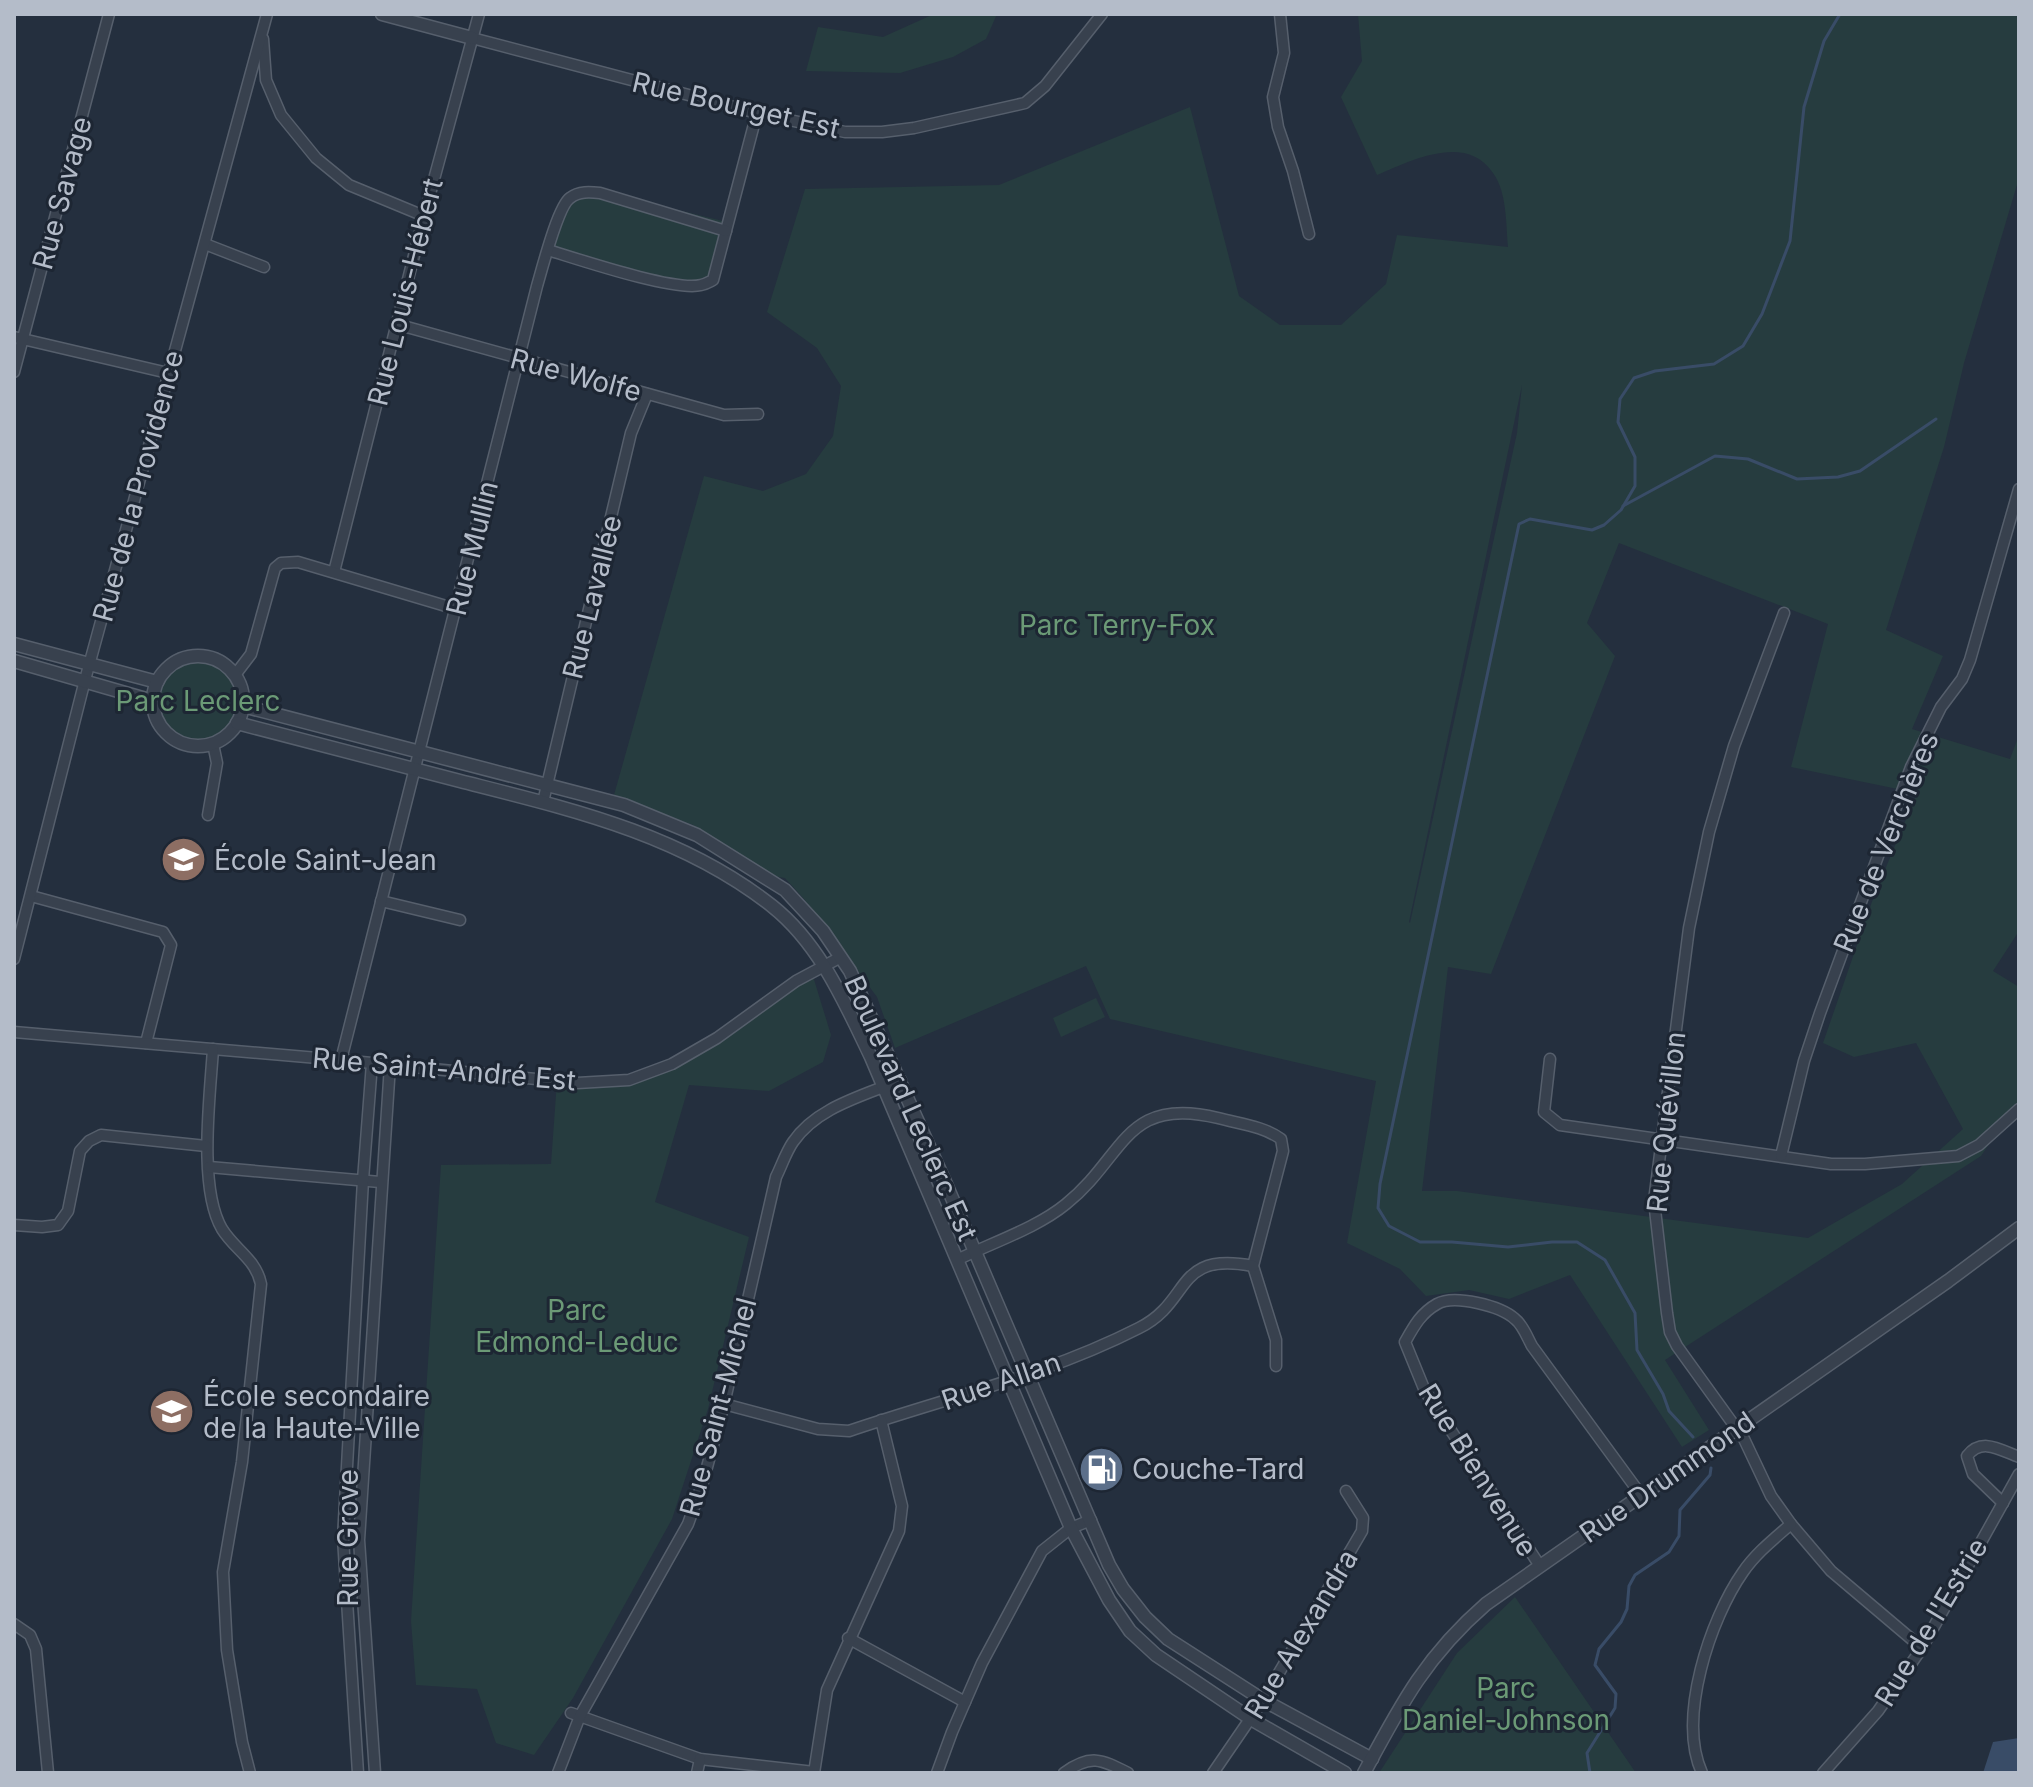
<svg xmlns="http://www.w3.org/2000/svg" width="2033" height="1787" font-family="Inter,sans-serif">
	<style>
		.green { fill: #263c3f; fill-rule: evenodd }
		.water { fill: #394c67 }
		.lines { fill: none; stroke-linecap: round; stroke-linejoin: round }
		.stream { stroke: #394c67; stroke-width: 3 }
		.minor-casing { stroke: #565f6c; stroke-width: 13 }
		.tertiary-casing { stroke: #565f6c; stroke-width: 15 }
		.minor { stroke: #38414e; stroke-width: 10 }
		.tertiary { stroke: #38414e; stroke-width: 12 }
		.labels { text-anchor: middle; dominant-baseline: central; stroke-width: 6; stroke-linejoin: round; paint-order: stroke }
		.street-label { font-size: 28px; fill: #b4bcc9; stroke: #1d2633 }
		.park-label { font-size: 28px; fill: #6b9a76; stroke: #1d2633 }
		.poi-label { font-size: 28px; fill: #b4bcc9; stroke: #1d2633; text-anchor: start }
	</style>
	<rect width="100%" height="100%" fill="#242f3e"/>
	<g class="green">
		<path d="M934,14H997L986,39L953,57L900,73L806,71L818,27L883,37Z"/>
		<path d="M1358,14H2019V178L1964,363L1944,447L1886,630L1943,656L1912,729L2010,759L2019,735V931L1993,971L2019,987V1100L1981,1156L1665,1360L1709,1430L1682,1447L1570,1275L1509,1299L1469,1290L1426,1296L1400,1269L1347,1243L1376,1081L1110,1019L1086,966L895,1048L877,997L804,899L785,878L773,876L693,825L614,795L704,476L763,491L806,474L833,436L841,386L817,348L767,312L805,189L999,185L1190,107L1239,296L1280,325H1341L1386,284L1397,235L1508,247C1506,224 1507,192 1493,173C1466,132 1410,161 1377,175L1341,97L1362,61ZM1522,385L1517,433L1410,923L1409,922ZM1619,543L1828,624L1791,767L1917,793L1874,896L1823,1043L1854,1057L1916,1043L1963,1129L1902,1184L1808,1238L1457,1191H1422L1448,967L1491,974L1615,656L1587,623Z"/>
		<path d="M578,190H596L731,223L706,288L675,282L550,246L559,204Z"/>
		<circle cx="198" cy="701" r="45"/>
		<path d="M812,973L831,1035L823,1062L769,1091L689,1085L655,1202L749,1237L708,1409L672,1519L573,1698L534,1755L496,1743L477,1689L416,1685L411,1621L441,1165L551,1164L557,1081L629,1080L672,1064Z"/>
		<path d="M1096,998L1105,1017L1061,1037L1053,1018Z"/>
		<path d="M1515,1597L1636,1773H1379L1457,1653Z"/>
	</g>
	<path class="water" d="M2019,1738V1773H1983L1993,1742Z"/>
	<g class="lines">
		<g class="stream">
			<path d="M1623,506L1715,456L1748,459L1797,479L1838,477L1860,471L1936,419"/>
			<path d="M1693,1437L1669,1411L1663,1394L1637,1350L1635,1313L1605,1260L1577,1242H1552L1508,1247L1452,1242H1420L1389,1226L1378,1208L1380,1184L1519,524L1530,519L1592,530L1604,525L1621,510L1635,486V457L1618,422L1620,399L1634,378L1655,371L1714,364L1743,346L1762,314L1790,241L1804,107L1824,41L1840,14"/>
			<path d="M1590,1773L1587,1753L1615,1708L1616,1694L1595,1665L1599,1649L1621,1622L1627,1609L1629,1586L1635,1575L1669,1552L1679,1536L1680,1510L1710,1475L1711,1468"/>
		</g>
		<defs>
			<g id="minor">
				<path d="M1280,14L1284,53L1273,97L1278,127L1293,171L1309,234"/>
				<path d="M472,38L757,113L845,132H882L914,128L1025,103L1045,86L1102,14"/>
				<path d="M263,39L266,80L281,115L316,158L349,185L424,216"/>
				<path d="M205,244L264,267"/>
				<path d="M548,250C578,259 675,292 701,285C706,284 709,282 713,280L757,113"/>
				<path d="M396,324L724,415L758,414"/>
				<path d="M14,337L168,373"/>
				<path d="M14,372L109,14"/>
				<path d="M334,572L424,216L479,14"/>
				<path d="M1784,613L1734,746L1709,832L1689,928L1654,1201L1667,1313L1670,1332L1677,1346L1744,1439L1771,1496L1791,1524L1831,1571L1922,1648"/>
				<path d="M235,675L251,654L275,568L281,563L298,562L456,609"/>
				<path d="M543,802L631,433L647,394"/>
				<path d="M208,815L217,763L213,744"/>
				<path d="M31,896L163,932L171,945L146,1043"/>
				<path d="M381,901L460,920"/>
				<path d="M14,959L85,680L267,14"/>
				<path d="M14,1032L341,1060L577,1083L629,1080L672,1064L717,1038L796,981L841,957"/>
				<path d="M213,1049C210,1096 198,1188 222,1229C235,1250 256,1259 261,1284L242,1462L223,1572L227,1650L242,1742L250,1773"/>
				<path d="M1550,1059L1544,1112L1560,1125L1831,1164H1865L1958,1156L1979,1145L2019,1109"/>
				<path d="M341,1060L537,286C542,269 558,206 570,198C579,191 590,192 600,193L726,231"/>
				<path d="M1781,1156L1804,1061L1820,1013L1911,767L1941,707L1962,679L1970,660L2019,489"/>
				<path d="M209,1167L380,1182"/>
				<path d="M14,1225L42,1227L58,1225L68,1211L80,1151L89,1141L101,1135L206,1146"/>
				<path d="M957,1260C991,1243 1037,1228 1066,1204C1125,1157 1124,1095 1218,1118C1240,1124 1263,1126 1281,1139L1283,1151L1253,1266L1276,1340V1366"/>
				<path d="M724,1404L818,1429L849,1431C946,1398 1047,1375 1139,1328C1193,1301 1173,1251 1253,1266"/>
				<path d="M2003,1503L1973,1474L1967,1456C1982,1437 2000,1450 2019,1457"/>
				<path d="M1540,1566L1425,1391L1405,1342C1414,1326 1421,1313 1437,1304C1454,1294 1501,1306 1515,1319C1523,1325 1527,1337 1532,1346L1641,1495"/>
				<path d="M14,1624L30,1635L36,1649L48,1773"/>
				<path d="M848,1638L965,1702"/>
				<path d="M571,1713L700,1759L814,1772"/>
				<path d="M358,1773L343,1538L363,1180L372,1063"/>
				<path d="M375,1773L359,1540L390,1065"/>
				<path d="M558,1773L580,1716L688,1524L703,1482L724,1404L776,1177C782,1165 786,1152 793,1142C817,1107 863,1096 901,1080"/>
				<path d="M697,1773L700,1759"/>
				<path d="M814,1773L827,1690L899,1531L902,1506L881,1420"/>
				<path d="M937,1773L952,1732L982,1663L1042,1551L1071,1528L1091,1520"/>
				<path d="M1064,1773C1090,1754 1101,1759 1128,1773"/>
				<path d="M1213,1773L1263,1700L1362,1531L1363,1518L1346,1491"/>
				<path d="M1702,1773C1677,1718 1710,1619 1743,1572C1756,1553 1774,1539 1791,1524"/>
				<path d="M1823,1773L1878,1711L1922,1648L2019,1474"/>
			</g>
			<g id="tertiary">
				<path d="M382,14L472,38"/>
				<path d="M14,644L157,682"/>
				<circle cx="198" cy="701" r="45"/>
				<path d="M14,661L153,701"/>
				<path d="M243,706L624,805L697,835L785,890L823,931L850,971L946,1184L1109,1565L1123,1589L1145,1617L1168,1639L1263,1700L1372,1759"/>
				<path d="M237,723C312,742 386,762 460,781C570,809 681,834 772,906C820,944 845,1003 871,1057L1071,1528L1109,1600L1130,1631L1156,1655L1251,1719L1345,1773"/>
				<path d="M1364,1773C1401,1704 1426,1656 1486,1604L1948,1281L2019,1228"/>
			</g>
		</defs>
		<use href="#minor" class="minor-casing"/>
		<use href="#tertiary" class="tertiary-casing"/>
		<use href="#minor" class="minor"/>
		<use href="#tertiary" class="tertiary"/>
	</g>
	<defs>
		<symbol id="school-disc" viewBox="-11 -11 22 22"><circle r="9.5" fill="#8d6e63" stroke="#1d2633"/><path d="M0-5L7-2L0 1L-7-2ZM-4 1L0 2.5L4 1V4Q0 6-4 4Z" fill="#fff"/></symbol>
		<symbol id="fuel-disc" viewBox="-11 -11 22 22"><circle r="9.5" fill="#5c6f8a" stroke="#1d2633"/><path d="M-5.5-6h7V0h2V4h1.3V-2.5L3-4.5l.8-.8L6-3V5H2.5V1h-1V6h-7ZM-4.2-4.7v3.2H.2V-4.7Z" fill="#fff"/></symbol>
	</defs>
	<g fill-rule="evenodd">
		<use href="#school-disc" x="158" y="834" width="51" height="51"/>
		<use href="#school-disc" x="146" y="1386" width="51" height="51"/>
		<use href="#fuel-disc" x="1076" y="1444" width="51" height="51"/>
	</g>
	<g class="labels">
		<g class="street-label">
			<text transform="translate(736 105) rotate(13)">Rue Bourget Est</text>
			<text transform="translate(62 193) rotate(-75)">Rue Savage</text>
			<text transform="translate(405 292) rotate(-76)">Rue Louis-Hébert</text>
			<text transform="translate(576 375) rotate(15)">Rue Wolfe</text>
			<text transform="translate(138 486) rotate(-75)">Rue de la Providence</text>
			<text transform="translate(472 548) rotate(-76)">Rue Mullin</text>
			<text transform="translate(592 597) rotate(-76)">Rue Lavallée</text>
			<text transform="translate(1886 842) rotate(-68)">Rue de Verchères</text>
			<text transform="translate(444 1069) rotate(5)">Rue Saint-André Est</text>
			<text transform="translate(911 1108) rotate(66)">Boulevard Leclerc Est</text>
			<text transform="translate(1666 1122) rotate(-84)">Rue Quévillon</text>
			<text transform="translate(1001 1381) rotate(-19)">Rue Allan</text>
			<text transform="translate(718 1407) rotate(-75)">Rue Saint-Michel</text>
			<text transform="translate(1478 1470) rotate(58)">Rue Bienvenue</text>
			<text transform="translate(1667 1477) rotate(-35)">Rue Drummond</text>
			<text transform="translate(348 1538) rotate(-90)">Rue Grove</text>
			<text transform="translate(1931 1622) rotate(-59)">Rue de l'Estrie</text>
			<text transform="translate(1301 1634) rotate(-59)">Rue Alexandra</text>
		</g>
		<g class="park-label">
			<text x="1117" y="625">Parc Terry-Fox</text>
			<text x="198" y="701">Parc Leclerc</text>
			<text x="577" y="1310">Parc<tspan x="577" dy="32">Edmond-Leduc</tspan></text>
			<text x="1506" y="1688">Parc<tspan x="1506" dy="32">Daniel-Johnson</tspan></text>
		</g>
		<g class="poi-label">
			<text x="214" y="860">École Saint-Jean</text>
			<text x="203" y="1396">École secondaire<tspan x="203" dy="32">de la Haute-Ville</tspan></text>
			<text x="1132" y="1469">Couche-Tard</text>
		</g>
	</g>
	<rect width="2033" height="1787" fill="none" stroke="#b4bcc9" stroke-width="32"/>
</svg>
